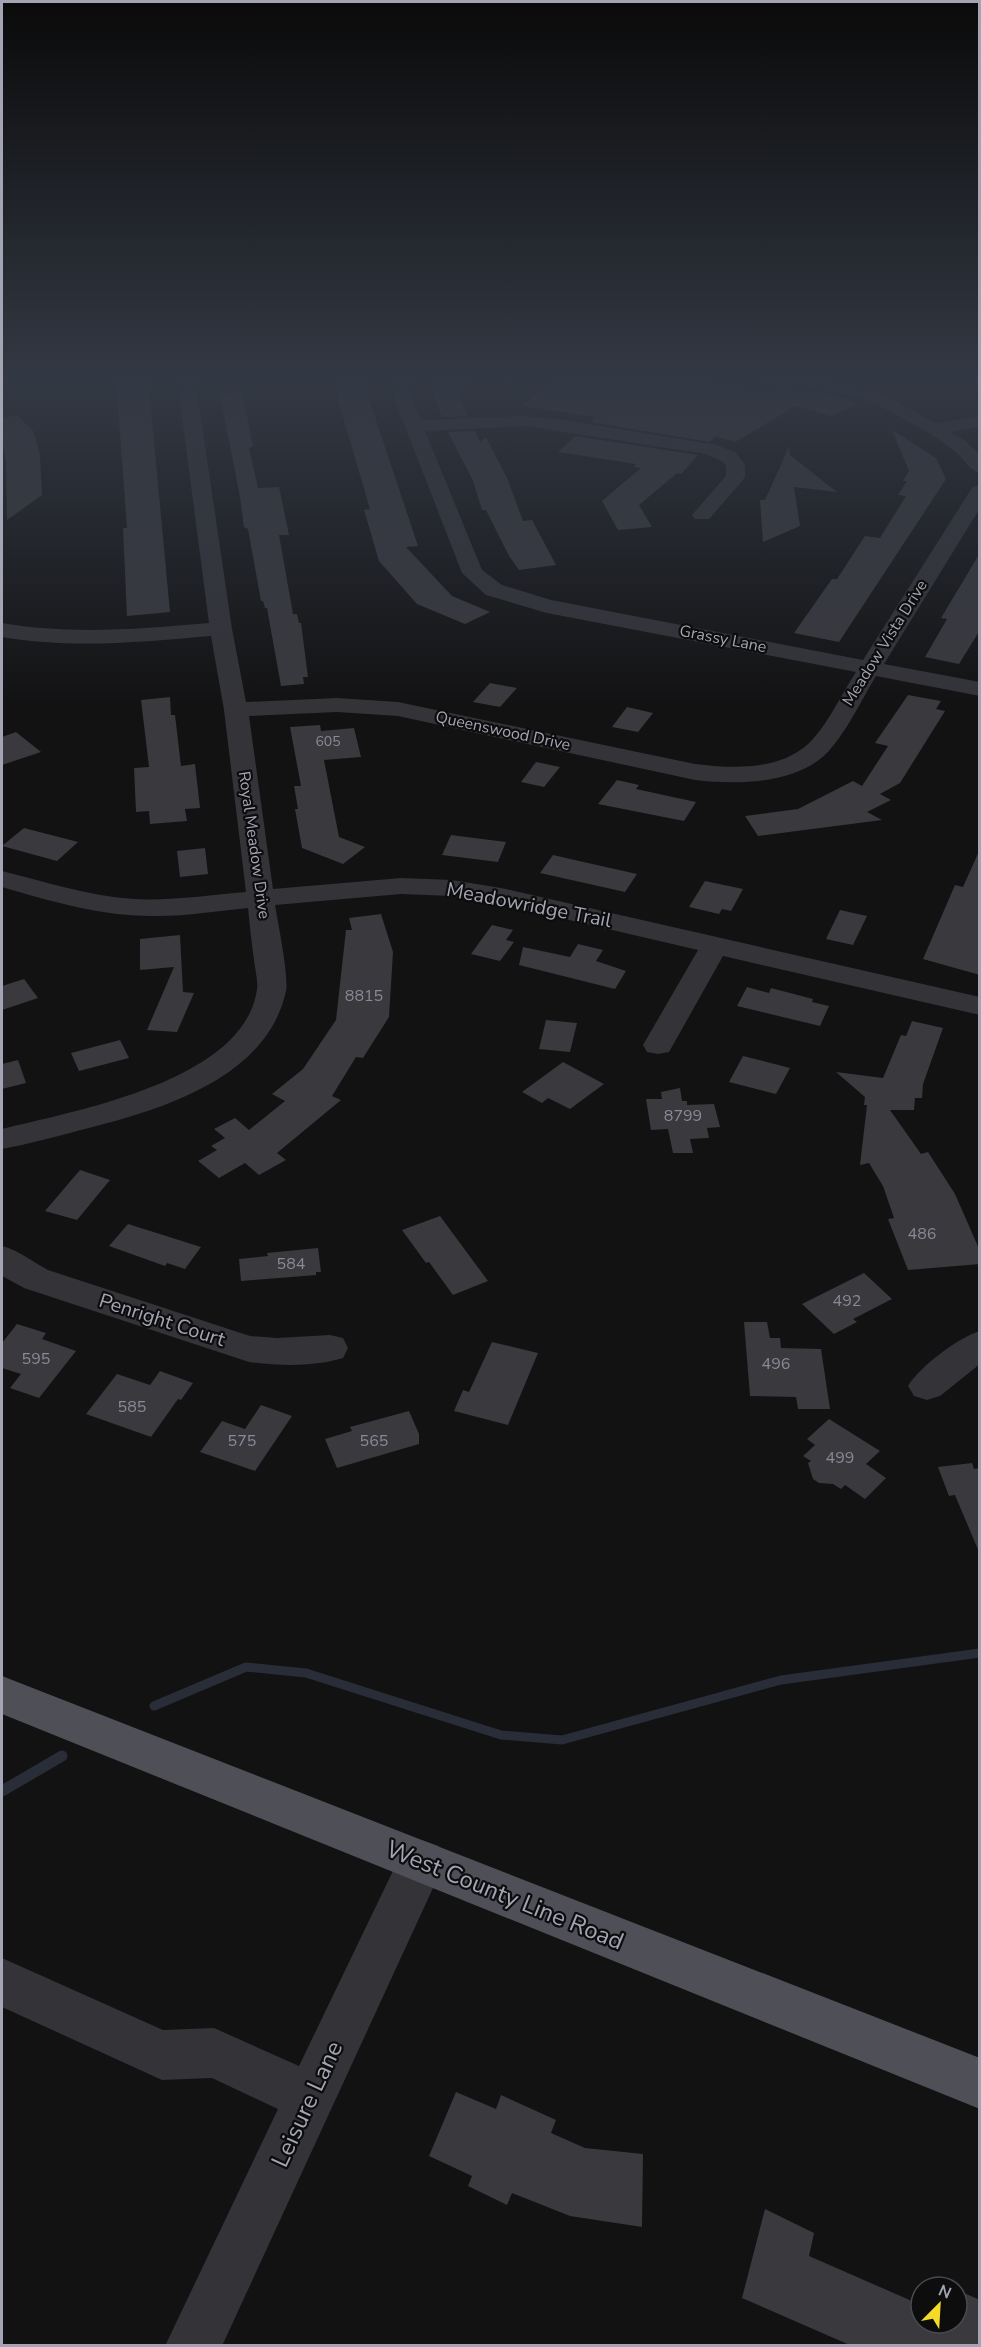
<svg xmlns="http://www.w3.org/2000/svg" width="981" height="2347" font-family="'Nunito Sans',sans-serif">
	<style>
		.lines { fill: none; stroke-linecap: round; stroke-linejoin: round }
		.stream-far1 { stroke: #282d37; stroke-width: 9 }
		.stream { stroke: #282d37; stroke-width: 11 }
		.building { fill: #39393e }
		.minor { fill: #333338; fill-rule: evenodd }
		.major { fill: #4f4f57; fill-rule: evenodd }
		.labels { text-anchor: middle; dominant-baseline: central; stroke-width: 4.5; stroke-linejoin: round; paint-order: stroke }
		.far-number-label { font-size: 14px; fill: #888a96 }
		.far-street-label { font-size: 16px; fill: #a3a5b4; stroke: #0d0d0e }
		.number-label { font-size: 16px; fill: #888a96 }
		.street-label { font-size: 20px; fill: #a3a5b4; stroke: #0d0d0e }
		.near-street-label { font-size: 24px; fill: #a3a5b4; stroke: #0d0d0e }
	</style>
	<rect width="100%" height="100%" fill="#121213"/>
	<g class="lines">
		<path class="stream-far1" d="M154,1706L246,1667L306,1673L501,1735L562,1740L781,1680L980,1653"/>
		<path class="stream" d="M2,1791L62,1756"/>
	</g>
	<g class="building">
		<path d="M116,378H148L170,612L127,616L123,528H127Z"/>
		<path d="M339,378H362L418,546L406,547L452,596L490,612L465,624L417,604L379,561L364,510L370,509L336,393Z"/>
		<path d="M555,378H705L701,382L774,392V386L802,390L845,397L857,405L831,416L796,406L735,442L715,436L710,442L590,422L596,417L522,406Z"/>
		<path d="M439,380L467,382L459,396L468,416L442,417L432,391Z"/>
		<path d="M242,392L253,446L249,448L258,488L279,487L289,535H279L293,614H297L299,623H301L308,677H303L304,684L281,686L267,608H265L263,601H261L248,529L244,527L240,497L220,394Z"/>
		<path d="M17,415L34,432L40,456L42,495L7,520L6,461L2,438V418Z"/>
		<path d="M892,430L936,458L946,479L839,642L794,633L832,579H837L865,536L880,538L906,496L898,495L907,481H903L909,471Z"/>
		<path d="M475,431L480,442L486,437L507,478L523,521L532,520L556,565L519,570L509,556L486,510H482L473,481L448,432Z"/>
		<path d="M575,436L698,455L681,474L677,473L639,505L652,527L618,530L602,501L641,468L633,467L636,464L558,452Z"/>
		<path d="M789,447L790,455L837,492L794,487L800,526L763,542L760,500H765Z"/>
		<path d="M980,553V630L959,664L925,657L947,619L941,618Z"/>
		<path d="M490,683L517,688L500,707L473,702Z"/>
		<path d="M908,695L941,701L936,709L945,711L900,783L880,794L891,800L867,812L882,820L758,836L745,816L798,809L853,781L862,786L888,746L875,743Z"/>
		<path d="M170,697L171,715H175L181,766L195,764L200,808L185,809L187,821L150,824L149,811L136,812L134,768L149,767L141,700Z"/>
		<path d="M627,707L653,713L638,732L612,727Z"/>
		<path d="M320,725L321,731L354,728L361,757L324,760L339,837L365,847L343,864L302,848L295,809H298L294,786H301L290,727Z"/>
		<path d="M16,732L41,752L2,765V737Z"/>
		<path d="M536,762L560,767L544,787L521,782Z"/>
		<path d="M617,780L639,785L636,789L696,802L684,821L598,804Z"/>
		<path d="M24,828L78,842L57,861L2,846Z"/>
		<path d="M451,835L506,842L498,862L442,855Z"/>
		<path d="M205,848L208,874L180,877L177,851Z"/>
		<path d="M980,849V975L923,959L955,885L963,887Z"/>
		<path d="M553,855L588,863L637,874L625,892L540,873Z"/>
		<path d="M705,881L743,889L731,911L722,909L719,914L689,907Z"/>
		<path d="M840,910L867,916L853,945L826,939Z"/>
		<path d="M381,914L393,952L389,1017L363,1058L356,1057L332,1096L341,1100L277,1153L286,1160L259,1175L245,1163L219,1178L198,1161L217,1150L211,1146L225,1138L214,1129L235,1118L249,1130L285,1101L272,1094L303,1069L336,1020L346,930H352L349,918Z"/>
		<path d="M492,925L513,930L506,940L514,942L500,961L471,954Z"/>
		<path d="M180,935L183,992L194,993L177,1032L147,1030L174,967L140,970V939Z"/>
		<path d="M578,944L603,950L596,961L626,971L615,989L519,965L523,947L570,957Z"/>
		<path d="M24,979L38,998L2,1010V986Z"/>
		<path d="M747,987L769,993L771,988L813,999L812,1002L829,1006L820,1026L737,1006Z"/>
		<path d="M546,1020L577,1023L570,1052L539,1049Z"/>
		<path d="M912,1021L943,1028L923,1084L922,1098H915L914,1110H890L921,1154L928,1152L955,1194L980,1251V1264L908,1270L888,1219L894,1218L883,1186L869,1163L860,1165L867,1105H864L865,1097L836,1072L883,1078L901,1035L906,1036Z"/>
		<path d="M120,1040L129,1058L79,1071L71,1053Z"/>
		<path d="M743,1056L790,1068L776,1094L729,1082Z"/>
		<path d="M18,1060L26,1083L2,1089V1064Z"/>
		<path d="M563,1062L604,1084L570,1109L548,1098L542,1103L522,1092Z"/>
		<path d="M680,1088L682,1101H687V1105L714,1104L720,1127L707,1128L709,1138L690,1139L693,1153H673L668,1129L651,1130L646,1099H662L661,1092Z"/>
		<path d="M80,1170L110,1180L77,1220L45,1211Z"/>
		<path d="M440,1216L488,1281L453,1295L429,1262L426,1263L402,1230Z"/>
		<path d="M128,1224L201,1247L185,1269L167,1263L165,1266L109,1246Z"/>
		<path d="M318,1248L321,1272H316V1275L241,1281L239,1259L268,1256L267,1253Z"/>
		<path d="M864,1273L892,1299L853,1319L857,1322L834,1334L802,1304Z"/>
		<path d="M744,1322H767L770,1338H780L781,1348L821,1349L830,1409H798L796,1397L750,1396Z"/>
		<path d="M17,1324L46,1333L42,1339L76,1351L39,1398L10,1388L21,1374L2,1368V1343Z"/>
		<path d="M492,1342L538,1353L508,1425L454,1411L463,1390L469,1392Z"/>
		<path d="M160,1371L193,1383L181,1400L178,1399L151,1437L86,1414L117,1374L150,1385Z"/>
		<path d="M261,1405L292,1416L255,1471L200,1452L222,1421L245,1429Z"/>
		<path d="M409,1411L419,1434V1444L337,1468L325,1439L352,1431L350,1427Z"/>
		<path d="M829,1419L880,1451L866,1464L886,1478L865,1499L845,1485L841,1489L833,1484L819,1483L813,1479L808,1463L811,1461L803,1456L815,1445L807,1439Z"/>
		<path d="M972,1463L974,1469L980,1468L979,1552L955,1495L949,1496L938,1467Z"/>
		<path d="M456,2092L496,2109L501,2095L556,2120L551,2133L585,2148L643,2154L642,2227L570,2216L512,2193L507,2205L468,2186L472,2176L429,2156Z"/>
		<path d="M765,2209L814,2233L809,2256L921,2305V2323H957V2290L980,2300V2346H852L742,2298Z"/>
	</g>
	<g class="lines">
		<g class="minor">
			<path d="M177,378H195L232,629L246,702L337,698L398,702L695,764C734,769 784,771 813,739C830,720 842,693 856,672L547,613L486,595L462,573L394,398L399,378H417C407,392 415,407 421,420L525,416L563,420L717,445L736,453L745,465V477L742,481L709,519H695L692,515L726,476V466L722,461L706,454L525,426L425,431L482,570L502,585L551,600L863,660L970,491L973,487L980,485V508L884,664L980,682V696L876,676C862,699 850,725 833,746C803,785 738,785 695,780L398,716L337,712L249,716L273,889L401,878L452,880L501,888L980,997V1015L723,956L673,1045L669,1052L658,1054L647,1052L643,1045L698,950L501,904L452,896L401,894L275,905C278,923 289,977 286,991C267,1080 157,1111 81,1130C55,1137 28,1144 2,1149V1129C74,1111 245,1081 257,989C258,983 256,974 255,967C252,947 250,928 248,908C216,911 183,917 151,916C100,916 50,901 2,887V871C46,882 89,896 134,899C171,901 209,895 246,892L224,710L211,636C141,642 72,649 2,637V623C71,635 139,629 209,623Z"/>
			<path d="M760,378H805L846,384L884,395L935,423L980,417V427L950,432L964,440L980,455V473C970,470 966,462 959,455C942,439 918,427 897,415C858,392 813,389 769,383L763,382Z"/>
			<path d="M2,1246C18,1250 33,1262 48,1270L250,1336L277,1338L330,1335L343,1338L348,1348L343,1358C313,1367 280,1366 249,1362L24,1288L2,1276Z"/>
			<path d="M980,1331V1364L940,1396L927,1400L914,1396L908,1386C919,1367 959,1337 980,1331Z"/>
			<path d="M422,1840L439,1846L445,1862L222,2346H165L278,2109L212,2078L162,2080L2,2007V1958L163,2030L214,2028L299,2066L405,1846Z"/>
		</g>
		<path class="major" d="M2,1676L980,2058V2109L2,1714Z"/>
	</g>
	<linearGradient id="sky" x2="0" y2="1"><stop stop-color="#0a0a0a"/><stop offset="0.54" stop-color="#333944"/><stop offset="1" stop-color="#333944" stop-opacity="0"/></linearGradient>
	<rect width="981" height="706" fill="url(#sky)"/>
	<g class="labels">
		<g class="far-number-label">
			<text x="328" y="741">605</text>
		</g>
		<g class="far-street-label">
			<text transform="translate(723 639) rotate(11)">Grassy Lane</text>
			<text transform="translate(885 643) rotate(-58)">Meadow Vista Drive</text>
			<text transform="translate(503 731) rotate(12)">Queenswood Drive</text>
			<text transform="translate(254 845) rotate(82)">Royal Meadow Drive</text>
		</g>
		<g class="number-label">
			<text x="364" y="996">8815</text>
			<text x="683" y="1116">8799</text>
			<text x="922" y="1234">486</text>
			<text x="291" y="1264">584</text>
			<text x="847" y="1301">492</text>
			<text x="36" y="1359">595</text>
			<text x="776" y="1364">496</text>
			<text x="132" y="1407">585</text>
			<text x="242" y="1441">575</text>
			<text x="374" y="1441">565</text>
			<text x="840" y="1458">499</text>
		</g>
		<g class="street-label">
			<text transform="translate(529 905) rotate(11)">Meadowridge Trail</text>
			<text transform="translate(162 1320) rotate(18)">Penright Court</text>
		</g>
		<g class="near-street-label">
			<text transform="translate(505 1895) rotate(22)">West County Line Road</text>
			<text transform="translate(307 2104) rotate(-65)">Leisure Lane</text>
		</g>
	</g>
	<rect width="981" height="2347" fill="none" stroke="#a3a5b4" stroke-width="6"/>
	<g transform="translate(939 2305) rotate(24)"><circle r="28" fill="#0d0d0e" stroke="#494a50" stroke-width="1.5"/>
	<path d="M0-4.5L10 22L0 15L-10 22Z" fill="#f5da28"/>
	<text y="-9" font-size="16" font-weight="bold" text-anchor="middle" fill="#a3a5b4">N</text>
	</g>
</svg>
